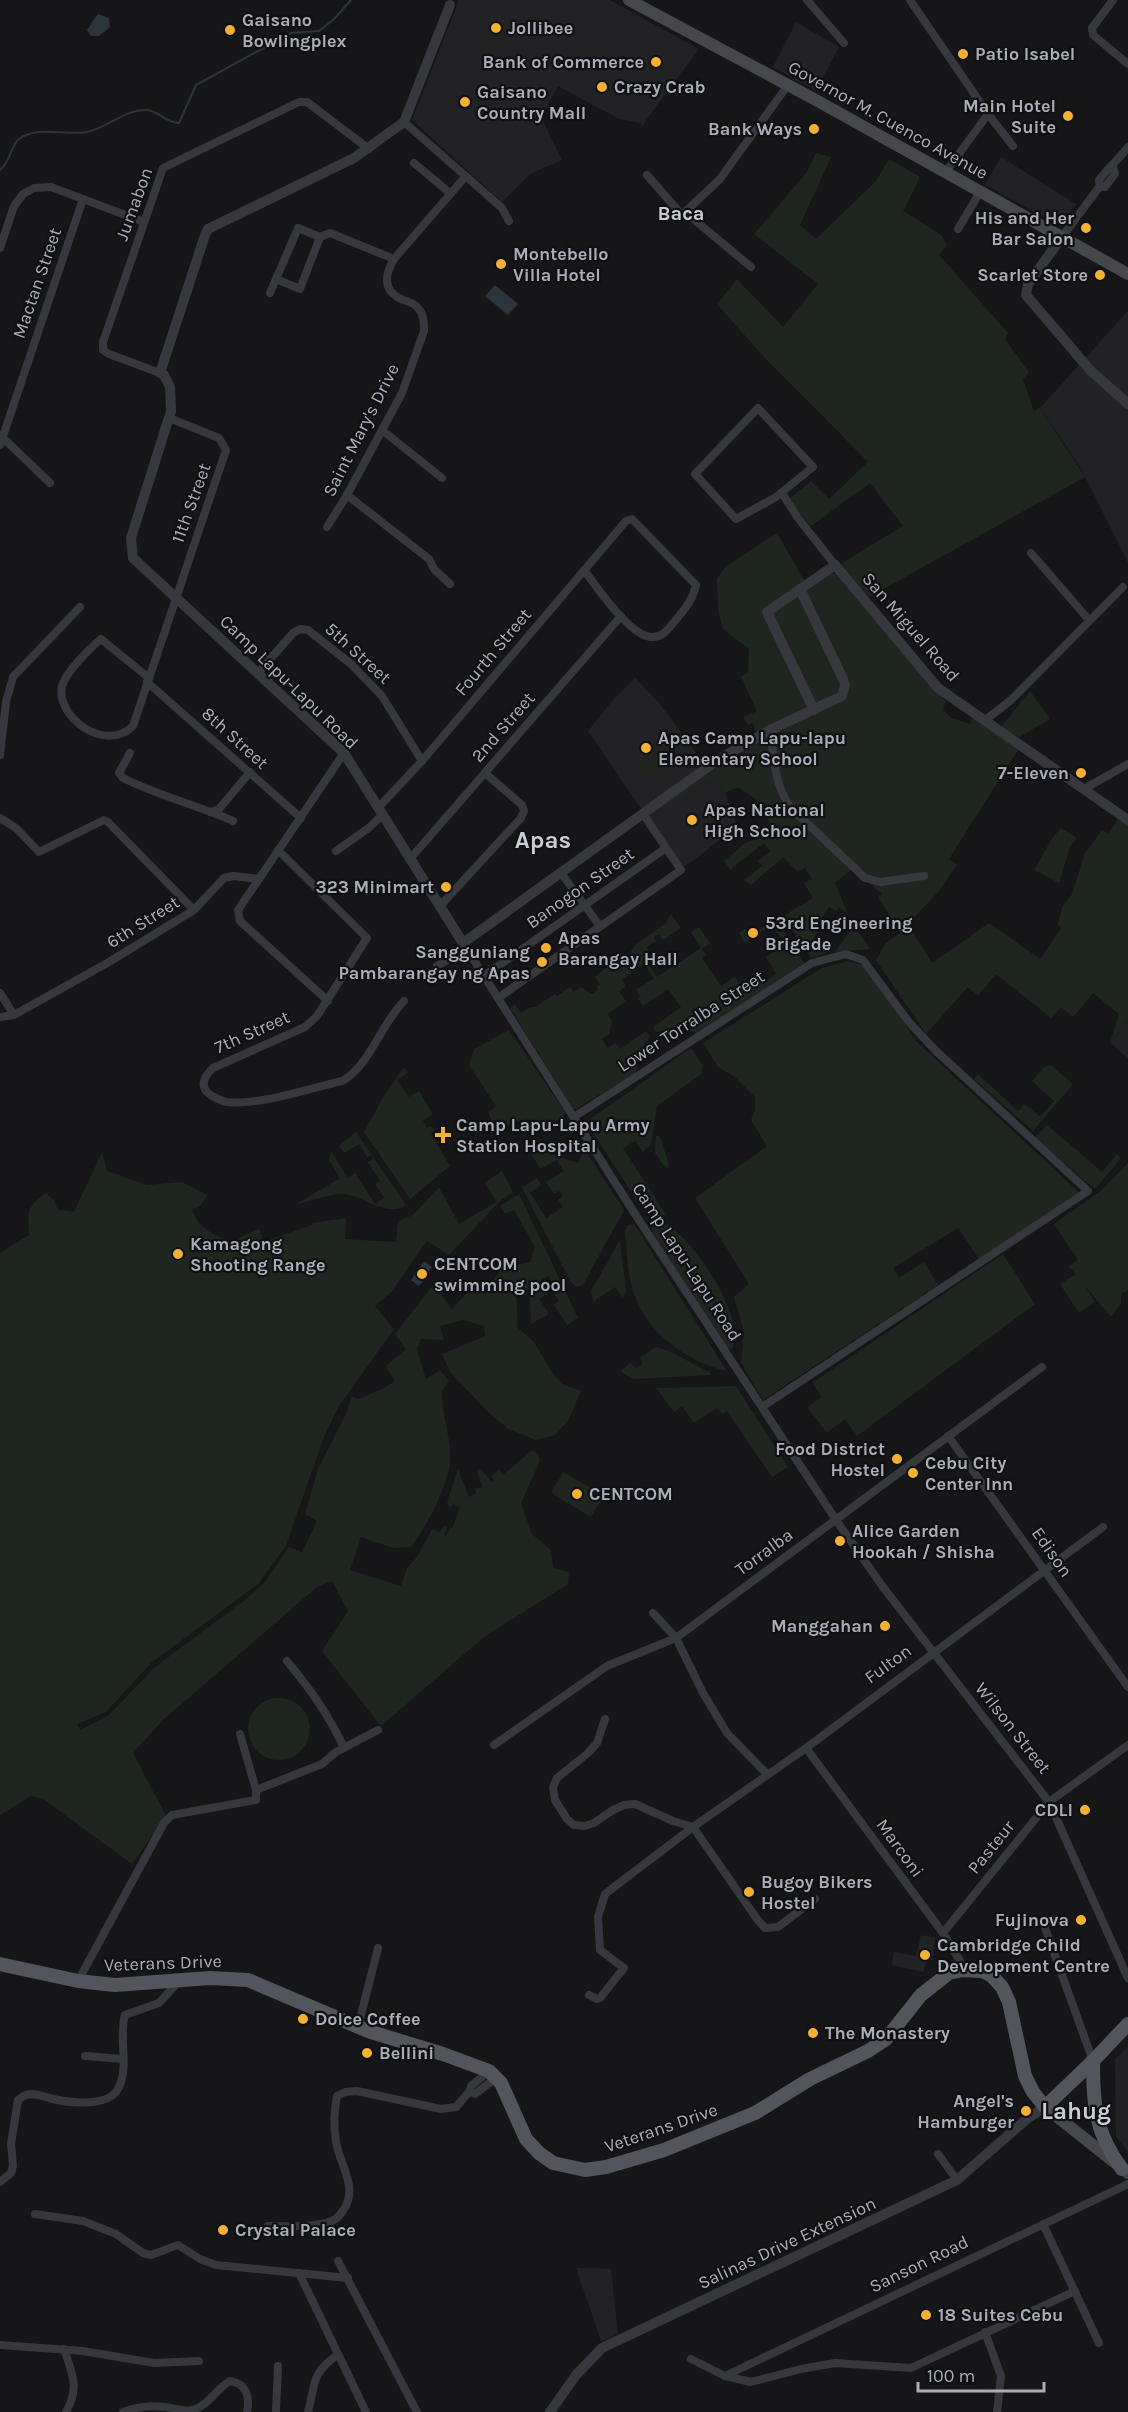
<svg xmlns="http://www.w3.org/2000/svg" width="1128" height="2412" font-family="Karla,sans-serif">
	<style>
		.built { fill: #222225 }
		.green { fill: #1e261f }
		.water { fill: #2c353c }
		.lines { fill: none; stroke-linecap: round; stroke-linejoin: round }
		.stream { stroke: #2c353c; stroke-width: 2 }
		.minor { stroke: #37383d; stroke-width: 8 }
		.tertiary { stroke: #37383d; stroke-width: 10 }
		.secondary { stroke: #45474d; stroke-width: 12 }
		.primary { stroke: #53555c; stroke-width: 14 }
		.poi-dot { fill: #f2b134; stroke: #111113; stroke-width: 2 }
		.labels { text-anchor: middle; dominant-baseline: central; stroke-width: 4.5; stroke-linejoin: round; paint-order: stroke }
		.poi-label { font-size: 18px; font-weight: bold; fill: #a8adb8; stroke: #111113; text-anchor: start }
		.street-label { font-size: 18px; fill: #a8adb8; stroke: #111113 }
		.neighbourhood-label { font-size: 20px; font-weight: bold; fill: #c9ccd4; stroke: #111113 }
		.district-label { font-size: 24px; font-weight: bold; fill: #c9ccd4; stroke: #111113 }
	</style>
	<rect width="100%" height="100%" fill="#161618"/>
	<g class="built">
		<path d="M459,0H610L699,49L641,127V123L619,119L558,86L541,117L562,160L530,174L502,202L412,120Z"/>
		<path d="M796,22L839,47L816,91L773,67Z"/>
		<path d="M1001,157L1076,204L1061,226L985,185Z"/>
		<path d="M1128,311V563L1079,465L1040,408Z"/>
		<path d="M635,678L660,704L705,765L642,810L588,731L613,700Z"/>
		<path d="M712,767L718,774L737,825L697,858L682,867L646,815Z"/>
		<path d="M1128,1020V1059L1110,1042Z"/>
		<path d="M921,1935L935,1937L933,1960H927L923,1972L892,1965L894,1952L916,1956Z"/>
		<path d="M1128,2046V2152L1116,2136L1115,2060Z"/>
		<path d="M576,2268L611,2269L618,2334L601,2341Z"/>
	</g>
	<g class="green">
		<path d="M816,153L831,157L800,225L816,239L876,181L889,159L920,177L903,211L934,230L942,236L947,245L939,255L1008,333L1005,339L1029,372L1023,380L1034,411L1040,408L1085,477L869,597L840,564L903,526L870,483L811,526L789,499L811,481L829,499L868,462L764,357L717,304L737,279L783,327L818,284L754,234L807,172Z"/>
		<path d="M777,533L808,587L829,574H840L929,685L946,701L943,710L951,718L970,724L972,716L1018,750L949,859L957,864L940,890L908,924L932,963L989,923L1040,959L1061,928L1058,925L1062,907L1072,894L1085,853L1102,830L1108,834L1118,819L1128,825V1020L1110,1042L1119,1014L1093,993L1073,1017L1061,1007L1051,1018L996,974L978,996L968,987L926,1034L876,960L886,943L901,933L878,897L882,894L852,869L835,883L848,914L839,908L836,911L829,907L817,925L821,928L814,937L824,945L826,953L811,958L783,916L813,898L804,883L812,879L805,868L798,872L783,857L751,885L744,880L762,866L758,861L770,851L764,843L730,870L724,861L745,843L775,831L769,823L767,807L738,787L725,793L718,776L703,782L671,805L667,800L731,757L736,768L741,766L738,760L744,748L756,741V730L752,723L748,725L743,717L757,711L741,677L748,672L749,649L723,629L718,610L717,579L726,566Z"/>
		<path d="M1030,691L1050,719L1019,737L1001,727Z"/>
		<path d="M662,749L683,773L679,776L669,763L645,779L638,769Z"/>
		<path d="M1061,828L1077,838L1070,847L1059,883L1034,870L1053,837Z"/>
		<path d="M671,914L681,928L663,940L659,934L654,937L656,941L647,947L649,951L643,955L657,977L701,948L691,932L699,927L710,943L702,949L706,955L702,958L721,986L735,977L745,993L776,974L766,957L785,944L772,925L745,943L739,933L746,928L751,935L776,919L804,963L697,1033L682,1028L656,1032L653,1027L681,1007L668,989L643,1006L638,999L640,996L636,990L654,978L644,964L622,980L626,986L619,991L626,1001L608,1014L612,1021L609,1034L602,1039L608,1048L615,1043L620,1049L646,1031L650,1036L639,1053L636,1073L574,1110L510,1008L515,1004L521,1013L531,1007H535L555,994L557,996L570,987L574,992L581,987L592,994L598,990L597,987L600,984L595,977L616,959L623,963L636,944L665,924Z"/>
		<path d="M854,925L870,949L835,952Z"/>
		<path d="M848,961L864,965L917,1042L1080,1193L979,1259L958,1228L893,1268L899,1278L924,1262L938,1285L763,1400L741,1363L744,1332L734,1297L749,1284L695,1198L767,1146L751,1120L755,1110V1097L735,1077L718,1067L703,1043L822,968Z"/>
		<path d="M509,1030L565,1112L562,1120C550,1122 527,1118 518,1121C510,1124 506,1129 497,1131L488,1113L496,1106L469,1065L474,1049Z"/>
		<path d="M691,1048L703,1066L701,1074L657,1106L651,1144L643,1152L635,1141L623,1148L666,1215L645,1213L586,1122Z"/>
		<path d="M1051,1065L1073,1084L1033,1131L974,1079L978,1074L1018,1111L1025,1104L1040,1117L1054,1101L1032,1081L1044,1067Z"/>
		<path d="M404,1067L408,1073L397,1080L409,1097L419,1091L433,1114L423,1121L427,1128L431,1126L435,1131L431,1134L450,1166L410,1199L364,1132L385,1094Z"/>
		<path d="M1047,1125L1102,1172L1117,1154L1121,1158L1095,1189L1035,1138Z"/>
		<path d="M356,1132L406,1205C387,1219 364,1195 344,1194C330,1193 311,1201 297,1204L340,1178L329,1160L331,1151L348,1178L355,1173L375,1204L384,1198L375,1184L380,1181L368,1162L373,1159L371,1155L367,1157L359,1144L344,1153L339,1146Z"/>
		<path d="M656,1135L660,1137L669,1164L667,1170L655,1153Z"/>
		<path d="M528,1147L578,1163L585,1150L624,1210L583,1285L576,1287L570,1281L522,1187L537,1178L541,1185L530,1193L546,1218L563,1207L558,1200L563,1196L559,1191L554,1194L546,1182L564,1171L557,1160L540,1169Z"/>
		<path d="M102,1152L107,1171L147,1185L182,1182L208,1195L199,1207L192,1209C198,1228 213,1234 230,1242L259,1229L264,1242L312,1225V1223L346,1218L345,1239L396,1242L398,1221L413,1215L439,1187L459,1224L496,1202L485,1182L502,1171L513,1192L500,1201L449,1255L427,1241L392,1291L375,1306L394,1329L339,1406L323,1439L286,1546L258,1584L151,1663L106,1712L77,1724L80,1730L108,1716L155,1667L245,1600L264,1583L289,1547L302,1552L317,1521L305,1514L318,1469L345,1416L352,1396L358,1399L382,1389L395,1381L386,1366L406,1349L395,1334L433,1285L452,1309L478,1281L487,1290L501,1269L530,1262L535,1247L514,1210L505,1214L500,1206L519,1194L578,1318L567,1325L554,1305L559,1301L553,1292L557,1289L548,1276L540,1281L548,1293L539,1299L549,1314L531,1324L529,1289L516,1290L518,1328L534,1342L553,1374L562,1384L581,1391L568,1421L555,1435L536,1440L508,1429L488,1412L450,1372L442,1354L485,1336L484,1326L463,1320L440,1326L444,1340L421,1339L417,1349L426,1379L440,1370L449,1381C445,1386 441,1391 442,1398C443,1419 452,1441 450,1463C448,1485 425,1530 411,1547L393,1548L361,1537L350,1570L401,1586L407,1568L417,1557L432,1529L439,1532L444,1526L447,1527L444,1535L446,1536L450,1528L452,1529L460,1507L452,1504L451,1508L447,1502L458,1469L469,1497L476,1494L475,1489L482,1487L477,1471L480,1468L492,1482L494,1480L491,1476L499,1470L503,1475L532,1450L538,1454L540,1461L521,1503L532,1534L551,1550L553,1568L569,1572L568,1584L484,1637L381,1726L322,1651L348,1611L332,1581L317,1587L164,1719L133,1753L166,1816L132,1864L43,1799L31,1796L0,1815V1253L29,1235C28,1212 26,1207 46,1193L54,1200L58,1210L74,1212Z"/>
		<path d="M1128,1163V1290L1121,1294V1304L1111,1317L1084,1285L1095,1302L1079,1313L1060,1284L1076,1274L1068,1266L1078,1260L1054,1224L1102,1190Z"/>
		<path d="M656,1220C687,1225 750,1321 731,1350L727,1349L652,1232V1223Z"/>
		<path d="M634,1224L727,1371C685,1361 647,1333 633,1291C627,1273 627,1250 625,1231L628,1225Z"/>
		<path d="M620,1240L626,1291L623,1298L615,1287L593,1302L591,1291Z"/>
		<path d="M1003,1254L1035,1304L857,1436L845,1419L827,1433L807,1407L822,1397L812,1383Z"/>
		<path d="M656,1347C674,1351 692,1365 710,1372V1375L634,1379L625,1375L621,1371L631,1362L635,1369L643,1364L640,1358Z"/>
		<path d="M736,1386L788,1467L772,1477L727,1411L722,1414L717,1408L694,1423L682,1406L674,1412L656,1388Z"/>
		<path d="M563,1472L604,1495L591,1517L551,1493Z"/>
		<circle cx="279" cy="1729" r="31"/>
	</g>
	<g class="water">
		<path d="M98,14L109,18L110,27L99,36H91L87,30Z"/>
		<path d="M495,285L518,304L508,315L485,296Z"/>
		<path d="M424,1261L432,1267L419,1286L411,1280Z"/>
	</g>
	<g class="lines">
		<path class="stream" d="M0,170C10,163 10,147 19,139C37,125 66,136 87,132C107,128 125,109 147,110C159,111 166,123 179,123L196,85L291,33L319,31L334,19L351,0"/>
		<g class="minor">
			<path d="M807,0L844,43"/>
			<path d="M910,0L988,114L1013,146"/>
			<path d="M1113,0L1092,28L1093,35L1128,64"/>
			<path d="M404,122L502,208L509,221"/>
			<path d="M414,163L450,193"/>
			<path d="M945,173L988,114"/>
			<path d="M647,175L681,214L685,212L720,179L788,85"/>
			<path d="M1100,186L1105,187L1115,174L1113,167"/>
			<path d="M685,212L751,267"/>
			<path d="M958,229L980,192"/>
			<path d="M1062,237L1100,186L1099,180C1108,168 1119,159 1128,147"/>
			<path d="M0,248L14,206L23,194L34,188L51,187L144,222"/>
			<path d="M276,279L300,289L320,237L330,233L394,259"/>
			<path d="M270,293L298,228L320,237"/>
			<path d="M160,373L109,354L103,350V342L163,168L299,102H307L369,149"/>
			<path d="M758,408L813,467L776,497L736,519L695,474Z"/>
			<path d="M382,430L442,478"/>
			<path d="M0,435L50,483"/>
			<path d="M0,445L83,199"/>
			<path d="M782,493L798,518L835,565"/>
			<path d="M347,495L429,559L434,569L450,584"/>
			<path d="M327,527L347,495L402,393L424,331C424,323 424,314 418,308C414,302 407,302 401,299C382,290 385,274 394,259L465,177"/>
			<path d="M1031,553L1089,620"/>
			<path d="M258,673L293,633L300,629L308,630L351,664L382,696L422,761"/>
			<path d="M149,678L101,639C90,648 66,672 62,686C55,716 105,754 133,726L226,450L219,438L169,418"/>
			<path d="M147,682L301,818"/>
			<path d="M984,721L1011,700L1123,587"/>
			<path d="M770,730C774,757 774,785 791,808L865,878L880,882L924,876"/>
			<path d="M130,753L119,773L123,778C159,796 197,805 233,821"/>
			<path d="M0,755L6,702L13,677L80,607"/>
			<path d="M1084,789L1128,764"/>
			<path d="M378,808L422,761L626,521L632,519L696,585C693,600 684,610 675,621C669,628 663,637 653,637C631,638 597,587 584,570"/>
			<path d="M211,812L219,809L250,772"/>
			<path d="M0,818L16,828L39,852L104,820L108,822L194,910"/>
			<path d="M278,850L367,938L317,1016L305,1027L213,1068C207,1074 199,1083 207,1092C211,1096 221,1101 227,1102C258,1106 310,1088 342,1081C369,1067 381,1024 404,1001"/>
			<path d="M336,851L370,827L383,814"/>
			<path d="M410,859L621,616"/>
			<path d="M561,873L600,926"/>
			<path d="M259,879L238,910L240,921L328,1001"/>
			<path d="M440,906L521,818L524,811L522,805L485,773"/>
			<path d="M463,943L635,1214L836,1520L883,1587L1049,1802L1128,1978"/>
			<path d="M437,966L467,949"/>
			<path d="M484,976L666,848"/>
			<path d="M0,993L14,1015"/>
			<path d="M498,998L681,870L643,814"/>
			<path d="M0,1017L14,1015L109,962L194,910L224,878L234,876L259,879L344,753"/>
			<path d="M574,1117L812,963L846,954L863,960L908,1021L935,1050L1088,1191L762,1407"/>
			<path d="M948,1436L1128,1687"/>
			<path d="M653,1613L676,1638L703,1693L727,1733L767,1774"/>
			<path d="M287,1661C310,1689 329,1715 344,1748"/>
			<path d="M605,1719L597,1743L588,1753L557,1778L553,1787L555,1800L567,1819L574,1825L585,1826L594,1823L613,1810L624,1805L635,1804L673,1821L693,1827L757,1919L765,1928L778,1927L815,1899"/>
			<path d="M494,1745L607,1666L676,1638L1042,1367"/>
			<path d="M806,1748L943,1933L960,1961L962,1970"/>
			<path d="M256,1790L322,1764L336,1752L378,1730"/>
			<path d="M1044,1925L1093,2061"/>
			<path d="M943,1933L1049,1802L1128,1745"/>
			<path d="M78,1981L164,1823L172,1815L256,1800V1790L240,1734"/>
			<path d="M589,1995L597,1999L600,1998L624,1968L600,1950L598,1917L605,1894L693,1827L806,1748L1103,1527"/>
			<path d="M358,2027L378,1948"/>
			<path d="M85,2056L123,2059"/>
			<path d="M470,2091L475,2094L496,2078"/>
			<path d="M938,2154L957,2180"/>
			<path d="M0,2182L11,2173L13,2166L11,2144L18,2100C19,2099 25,2095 26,2095C34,2092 45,2097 53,2099C69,2103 109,2107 118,2089C130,2067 118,2038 125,2015L159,2003L180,1980"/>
			<path d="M35,2214L83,2221L116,2234L143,2253L151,2255L178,2245L200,2259L216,2265L348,2278"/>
			<path d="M1043,2224L1099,2343"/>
			<path d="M268,2226C289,2226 311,2228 332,2221C337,2219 339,2216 342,2212C360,2189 340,2166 336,2142C334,2128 334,2110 337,2096L345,2092L357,2091L441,2109L456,2107L470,2091L471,2086L489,2071"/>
			<path d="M338,2261L417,2412"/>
			<path d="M299,2273L366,2412"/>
			<path d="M985,2332L1001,2376L997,2412"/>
			<path d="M0,2345L83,2351L154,2363L199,2361"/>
			<path d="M64,2349C72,2373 80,2388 66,2412"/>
			<path d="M691,2359L725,2376L751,2382L801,2369L835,2363L911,2368L1075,2291"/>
			<path d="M725,2376L1128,2184"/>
			<path d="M123,2412C136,2407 151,2405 165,2407C174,2408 184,2412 193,2410C210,2404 216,2389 230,2381C247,2384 250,2397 247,2412"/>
			<path d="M276,2412L278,2366"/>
			<path d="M308,2412C316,2383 310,2375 337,2355"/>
		</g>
		<g class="tertiary">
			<path d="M450,5L404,122L354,158L208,229L205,235L160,373L164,375L170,387L171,411L131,538L133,558L344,753L463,943L719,759L770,730L842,696L845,685L843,679L800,589"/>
			<path d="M1062,237L1028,284L1026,295L1090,370L1128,404"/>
			<path d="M814,710L767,612L835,565L938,688L1128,820"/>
			<path d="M550,2412L576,2375L602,2348L957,2180L1028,2118L1045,2107"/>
		</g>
		<g class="secondary">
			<path d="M629,0L814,99L1128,274"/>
			<path d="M1045,2107L1128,2173"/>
		</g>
		<g class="primary">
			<path d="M0,1964L78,1981L115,1985L210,1978L248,1980L368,2031L443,2054L489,2071L501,2083L526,2139L539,2153L553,2163L585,2170L606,2167L664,2150L755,2113L810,2079L868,2051L886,2039L921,1995L949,1973L962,1970L982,1971L991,1975L1002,1987L1009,2002L1025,2076L1033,2092L1045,2107L1093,2061L1128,2024"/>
			<path d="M1093,2061C1093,2105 1095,2133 1122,2169"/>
		</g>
	</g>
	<g class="poi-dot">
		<circle cx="496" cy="28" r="6"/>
		<circle cx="230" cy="30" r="6"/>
		<circle cx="963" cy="54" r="6"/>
		<circle cx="656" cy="62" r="6"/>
		<circle cx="602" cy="87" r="6"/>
		<circle cx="465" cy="102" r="6"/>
		<circle cx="1068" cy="116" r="6"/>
		<circle cx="814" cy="129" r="6"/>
		<circle cx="1086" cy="228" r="6"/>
		<circle cx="501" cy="264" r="6"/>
		<circle cx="1100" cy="275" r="6"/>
		<circle cx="646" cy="748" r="6"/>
		<circle cx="1081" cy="773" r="6"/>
		<circle cx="692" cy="820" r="6"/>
		<circle cx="446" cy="887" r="6"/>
		<circle cx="753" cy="933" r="6"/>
		<circle cx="546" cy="948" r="6"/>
		<circle cx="542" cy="962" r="6"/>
		<path d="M440 1126h6v6h6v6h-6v6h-6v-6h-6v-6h6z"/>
		<circle cx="178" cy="1254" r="6"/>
		<circle cx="422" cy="1274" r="6"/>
		<circle cx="897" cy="1459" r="6"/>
		<circle cx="913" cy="1473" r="6"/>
		<circle cx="577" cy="1494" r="6"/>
		<circle cx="840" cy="1541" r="6"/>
		<circle cx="885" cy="1626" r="6"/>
		<circle cx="1085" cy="1810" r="6"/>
		<circle cx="749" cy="1892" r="6"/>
		<circle cx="1081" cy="1920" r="6"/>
		<circle cx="925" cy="1955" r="6"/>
		<circle cx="303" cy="2019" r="6"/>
		<circle cx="813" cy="2033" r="6"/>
		<circle cx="367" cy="2053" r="6"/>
		<circle cx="1026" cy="2111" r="6"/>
		<circle cx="223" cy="2230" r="6"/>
		<circle cx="926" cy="2315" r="6"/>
	</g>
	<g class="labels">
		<g class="poi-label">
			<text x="242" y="20">Gaisano<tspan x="242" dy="21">Bowlingplex</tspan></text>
			<text x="508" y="28">Jollibee</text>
			<text x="975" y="54">Patio Isabel</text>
			<text x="644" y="62" text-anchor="end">Bank of Commerce</text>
			<text x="614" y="87">Crazy Crab</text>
			<text x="477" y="92">Gaisano<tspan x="477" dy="21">Country Mall</tspan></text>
			<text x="1056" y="106" text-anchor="end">Main Hotel<tspan x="1056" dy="21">Suite</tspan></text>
			<text x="802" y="129" text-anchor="end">Bank Ways</text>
			<text x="1074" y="218" text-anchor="end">His and Her<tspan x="1074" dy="21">Bar Salon</tspan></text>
			<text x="513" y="254">Montebello<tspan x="513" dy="21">Villa Hotel</tspan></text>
			<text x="1088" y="275" text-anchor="end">Scarlet Store</text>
			<text x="658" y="738">Apas Camp Lapu-lapu<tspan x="658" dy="21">Elementary School</tspan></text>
			<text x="1069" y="773" text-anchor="end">7-Eleven</text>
			<text x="704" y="810">Apas National<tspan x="704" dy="21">High School</tspan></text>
			<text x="434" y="887" text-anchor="end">323 Minimart</text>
			<text x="765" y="923">53rd Engineering<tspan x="765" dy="21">Brigade</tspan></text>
			<text x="558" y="938">Apas<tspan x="558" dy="21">Barangay Hall</tspan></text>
			<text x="530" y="952" text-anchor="end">Sangguniang<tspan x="530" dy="21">Pambarangay ng Apas</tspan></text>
			<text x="456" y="1125">Camp Lapu-Lapu Army<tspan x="456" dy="21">Station Hospital</tspan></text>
			<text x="190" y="1244">Kamagong<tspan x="190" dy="21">Shooting Range</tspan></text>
			<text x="434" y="1264">CENTCOM<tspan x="434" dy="21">swimming pool</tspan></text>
			<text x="885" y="1449" text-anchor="end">Food District<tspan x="885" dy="21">Hostel</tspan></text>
			<text x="925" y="1463">Cebu City<tspan x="925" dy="21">Center Inn</tspan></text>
			<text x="589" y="1494">CENTCOM</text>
			<text x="852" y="1531">Alice Garden<tspan x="852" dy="21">Hookah / Shisha</tspan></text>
			<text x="873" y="1626" text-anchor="end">Manggahan</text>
			<text x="1073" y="1810" text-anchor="end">CDLI</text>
			<text x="761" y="1882">Bugoy Bikers<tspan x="761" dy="21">Hostel</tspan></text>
			<text x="1069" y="1920" text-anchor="end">Fujinova</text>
			<text x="937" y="1945">Cambridge Child<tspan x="937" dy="21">Development Centre</tspan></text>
			<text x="315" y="2019">Dolce Coffee</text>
			<text x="825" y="2033">The Monastery</text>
			<text x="379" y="2053">Bellini</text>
			<text x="1014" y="2101" text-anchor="end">Angel's<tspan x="1014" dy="21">Hamburger</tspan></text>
			<text x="235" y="2230">Crystal Palace</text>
			<text x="938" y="2315">18 Suites Cebu</text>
		</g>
		<g class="street-label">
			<text transform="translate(888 120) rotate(29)">Governor M. Cuenco Avenue</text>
			<text transform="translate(134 204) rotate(-70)">Jumabon</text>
			<text transform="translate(37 283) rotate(-71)">Mactan Street</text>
			<text transform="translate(361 430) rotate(-63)">Saint Mary's Drive</text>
			<text transform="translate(191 503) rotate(-70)">11th Street</text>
			<text transform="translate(911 627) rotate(49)">San Miguel Road</text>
			<text transform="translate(493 652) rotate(-50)">Fourth Street</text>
			<text transform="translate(358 653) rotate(42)">5th Street</text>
			<text transform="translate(289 682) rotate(44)">Camp Lapu-Lapu Road</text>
			<text transform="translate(503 727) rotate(-49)">2nd Street</text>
			<text transform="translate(235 738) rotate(42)">8th Street</text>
			<text transform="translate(580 888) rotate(-35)">Banogon Street</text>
			<text transform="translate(143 922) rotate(-32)">6th Street</text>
			<text transform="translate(691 1021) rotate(-33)">Lower Torralba Street</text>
			<text transform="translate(252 1032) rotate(-24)">7th Street</text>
			<text transform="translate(687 1262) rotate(57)">Camp Lapu-Lapu Road</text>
			<text transform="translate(764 1552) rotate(-36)">Torralba</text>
			<text transform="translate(1052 1552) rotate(55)">Edison</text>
			<text transform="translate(888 1664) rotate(-36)">Fulton</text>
			<text transform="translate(1013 1728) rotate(52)">Wilson Street</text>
			<text transform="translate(991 1847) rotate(-51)">Pasteur</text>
			<text transform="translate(900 1848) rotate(54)">Marconi</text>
			<text transform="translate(163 1963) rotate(-2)">Veterans Drive</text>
			<text transform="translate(661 2128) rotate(-19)">Veterans Drive</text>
			<text transform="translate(787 2243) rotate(-25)">Salinas Drive Extension</text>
			<text transform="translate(919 2264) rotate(-26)">Sanson Road</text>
		</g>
		<g class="neighbourhood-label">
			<text x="681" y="213">Baca</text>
		</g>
		<g class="district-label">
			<text x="543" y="840">Apas</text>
			<text x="1076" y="2111">Lahug</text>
		</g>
	</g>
	<path d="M918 2382v9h126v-9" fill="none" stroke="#a8adb8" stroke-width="3"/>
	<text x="927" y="2382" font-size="18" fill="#a8adb8" stroke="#111113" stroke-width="4.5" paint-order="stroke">100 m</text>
</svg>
